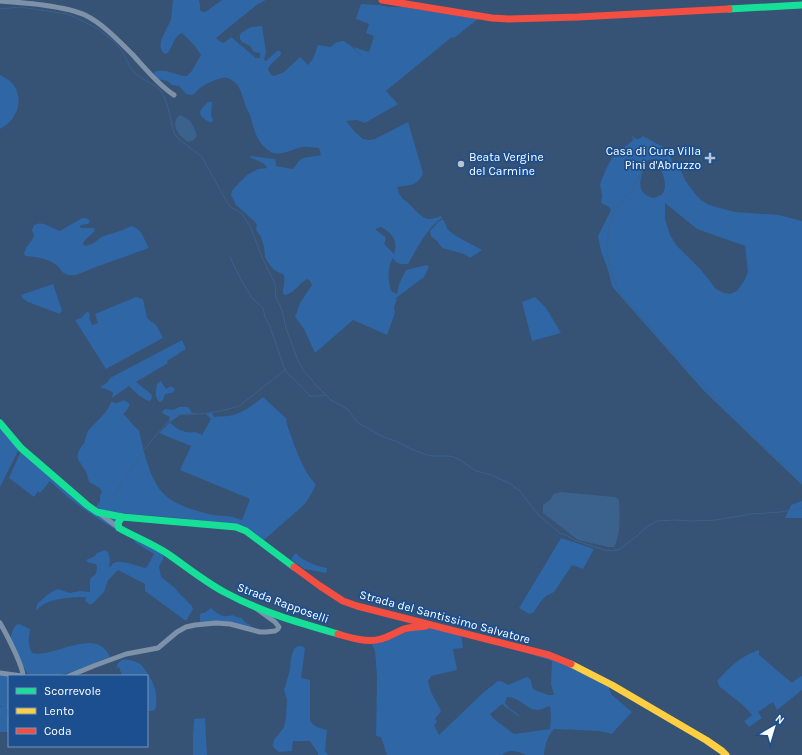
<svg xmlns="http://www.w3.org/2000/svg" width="802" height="755" font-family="Karla,sans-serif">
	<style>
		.green { fill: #2f66a5; fill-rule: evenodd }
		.water { fill: #3b618d }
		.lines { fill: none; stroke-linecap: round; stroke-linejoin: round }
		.stream { stroke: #3b618d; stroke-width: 1 }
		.street { stroke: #7d92a8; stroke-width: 5 }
		.fast { stroke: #16e098; stroke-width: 7 }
		.slow { stroke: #ffcf43; stroke-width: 7 }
		.jam { stroke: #f24e42; stroke-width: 7 }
		.poi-dot { fill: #b9c2ce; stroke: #1b4f8f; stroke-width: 1.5 }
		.labels { text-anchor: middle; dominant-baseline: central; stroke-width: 3.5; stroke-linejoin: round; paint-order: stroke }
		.poi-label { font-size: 12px; fill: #fff; stroke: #1b4f8f; text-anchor: end }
		.street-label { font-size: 12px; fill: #fff; stroke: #1b4f8f }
	</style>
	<rect width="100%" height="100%" fill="#365274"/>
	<g class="green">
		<path d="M173,0H199L200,5V10L203,12H205L222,0H266L258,4L216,38L221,42L224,43L231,37L256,58H260V53L254,52L250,46L242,42L240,39V35L241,33L251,27L262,26L266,52L264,60L266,61L277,51H280L281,53L280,56L271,64L268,69L271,75L274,76L284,72L300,57L308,65L313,59L318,45L331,47C336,42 336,42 344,41L350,45L364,59L354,48L353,47L369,52L374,36L366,33L369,24L356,19L361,4L379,5L389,7H403L478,19L454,38L452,37L386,91L398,104L365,123L357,120L346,121L354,131L363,139L369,140L375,139L408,122L423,173C418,186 410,185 397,187C398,190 399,194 401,196C402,199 406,201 408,203C414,208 420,218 429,219C433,219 438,217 441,216L442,218C427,227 417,249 408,264C402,265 396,264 393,258C387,267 388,280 391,291L397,294L399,284L406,270L427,265L429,267L424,277L396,298L397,300L394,307L395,313L387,335L353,320L315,353L304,329L295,317L300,303L312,285L310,281L307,279C298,284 297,291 286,295L283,294C283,286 285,283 284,275L274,270L267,261L265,257L264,246L261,237L256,230L257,224L236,205L231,195L232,191L234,188L247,175L258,169L267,168C265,161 255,161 250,157L251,156L275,159L276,164V166L293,169C295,167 297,163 299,161C303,156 314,157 321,155L319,148C314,148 309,146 303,147C295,148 281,156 274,153C272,153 270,151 268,150C256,141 254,129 250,115C248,111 245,106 244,101C241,91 238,81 227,78C221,76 203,85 199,89C196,91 195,94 192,95C190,95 188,94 186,94L179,86L172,85L167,81L158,79L155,77L154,73L156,71H166L183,76H187L191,72L201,55L194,45L182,33C174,36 173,46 168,53L165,54C153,47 168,29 171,19C172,13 172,6 173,0ZM381,227C393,234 398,240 394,254L384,244L386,239L385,237L375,229Z"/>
		<path d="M0,75C4,77 8,79 11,82C20,91 21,106 14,116C11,122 5,126 0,129Z"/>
		<path d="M208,102H212L211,115L213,120L212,122H209C196,114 199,111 208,102Z"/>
		<path d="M632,136C636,140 639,140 643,136L665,148L668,151L676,169L680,168L685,180L696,195L701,200L709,205L735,212L779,215L802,221V485L704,391L615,290L612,286L610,278L609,273L601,251L598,236L611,210L609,207L601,203L602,195L600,184L606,169L617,149L624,148L633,140ZM653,159C660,164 669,184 663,193C661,195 657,197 654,198C633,193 641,177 646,162L648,160ZM665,203L697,229L745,246L748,272L744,281L737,291L730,294L724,293L716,289L701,270L677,246L670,235L665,219Z"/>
		<path d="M82,218H86L90,221L88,224L81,225L80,226L81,228H94L95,230C92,236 85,237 83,244L85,246L89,245L94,243L101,237L123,230L131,226C142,228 144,240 149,248L96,267L76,275H68L62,272C57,260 38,257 26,256L24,254C25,246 31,244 34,236L32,230L34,225C43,220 51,228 60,231Z"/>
		<path d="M443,219L448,230L456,236L482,250L470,258L464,254L442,248L437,241L431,236L430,231L438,222Z"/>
		<path d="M53,284L62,310L60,314L28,302L22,298L21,295Z"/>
		<path d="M136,297L143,299L147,318L156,325L163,338L106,369L75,320L81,318L88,311L90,315L89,317L92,325L98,323L95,314Z"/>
		<path d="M535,297L546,308L561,333L532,341L522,302Z"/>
		<path d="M182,340L186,349L167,361L168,363L136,382L151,394L152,397L151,400L149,401C141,398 135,392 129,386L112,398L113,392L100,387L107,383L110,378Z"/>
		<path d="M161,381L166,389L171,386L174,388L175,390L172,393L165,394L163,400L160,402C154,399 156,390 157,384Z"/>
		<path d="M263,397L287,419L286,421C291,437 304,475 316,484L313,491L305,504L264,540L249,529L209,522L180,518L118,513L103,510L96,507L100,501V495L102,493L100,488L89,482C88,478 87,473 85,470C77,457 74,459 83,444H84C85,440 86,435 88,431C96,421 107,414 111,402L117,403L124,400L130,404L127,410L123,414C130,419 131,425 139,430C143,449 150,482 165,495C177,506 194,510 209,514C214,516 219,515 224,516C231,516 236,518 242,520L250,499L180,470L191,446L159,433L170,422L169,418L170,417L164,414L162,412L165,409L173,410L179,407H188L192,413H195L196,414L180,415L170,422C175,429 187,434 195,432L202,435L211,419L206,414L212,412L214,417C221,416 229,417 236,414C246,411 255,403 263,397Z"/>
		<path d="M0,427L19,449L0,487Z"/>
		<path d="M21,451L82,502L117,517L124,534L121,533C96,518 71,502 50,481L40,493L38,491L34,497L9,478Z"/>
		<path d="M802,501V518H785L791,505Z"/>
		<path d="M561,538L594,549L583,569L572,565L554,592L546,596L541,601L534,612L529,614L519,608Z"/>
		<path d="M133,539L163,554V560L159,566L161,577L175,588L178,592L192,606L193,609L186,621L145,591V584L118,570L108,580L104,592L92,604H89L85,601L86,597C70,597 46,598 36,611L37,604L46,596L53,591L58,589L70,593L80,591L90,592V581L91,578L96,574L97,567L96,564L89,563L86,560L95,556L97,553L105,550L108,552L110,560L109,567L111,566L112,564C120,558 135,566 145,568L147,567L154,554L136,543Z"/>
		<path d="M296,553C301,560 318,567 327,568L326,573L311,570L304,569L292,560V557Z"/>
		<path d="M211,608C219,615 222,618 233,615L236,617L242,618C244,623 249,623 252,627L229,623L200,624V614L206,612Z"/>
		<path d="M19,624L30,629C29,637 27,645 32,653C54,659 96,625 110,657C97,661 85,668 72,672C58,677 42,676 28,675L10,641C11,635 12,631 15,626Z"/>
		<path d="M431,626L461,633L463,648L453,649L457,670L431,676L428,681C430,694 436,700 441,711L435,719L437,722L434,725L439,735L484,692L498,681L503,682L508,685L527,677C533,680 531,684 533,689L548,695H554L551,684L552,661L527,653V652L555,659L609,687V689L612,695L632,712L617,728L612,734L599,731L554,729C547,737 545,745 544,755H526L519,752L511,751L506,752L502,755H387L381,737L376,736L377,677L375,650L370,641ZM507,697C520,697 527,710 537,710C541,710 546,707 550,706L551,717L550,729L514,734L494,719L490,714L502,704L518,716L519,715C514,711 507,708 505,702Z"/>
		<path d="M299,646H303L305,649L301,678L310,680V720C313,727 320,728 327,730L325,751L328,755H318V753L310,741H293L292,751L279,752L274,748L273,745L274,740L278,735L284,727L286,718L287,700L284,690L290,670L291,658L294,649L296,647Z"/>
		<path d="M759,650V655L792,683L798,678L802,676V690L777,710L773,702L758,712L762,718L749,727L744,721L752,715L744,706L720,687L717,681C730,667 740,656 759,650Z"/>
		<path d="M122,660C127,659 135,660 140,664C145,668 154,683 155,689C156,692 157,705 156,708C154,712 150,711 147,711V676H122L119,667L116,668L118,663Z"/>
		<path d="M0,674L9,676V710L7,709L9,732H0V707H2L0,706Z"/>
		<path d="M205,718L207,755H193V735L194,719Z"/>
	</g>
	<g class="water">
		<path d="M180,115C192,120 193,124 197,136L194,140L188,142C179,137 169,123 180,115Z"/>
		<path d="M561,492L615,497L619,500C620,516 621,533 614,547H608L578,540L543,513V505L551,499L553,494Z"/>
	</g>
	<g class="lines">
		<g class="stream">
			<path d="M0,9L20,7L67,14L77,18L98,29L116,43L123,53L131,69L138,76L157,87L160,90L164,96L168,108L173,129L175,135L180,140L202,157L227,202L231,207L242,214L250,226L262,257L275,284L276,297L282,310L286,328L297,358L303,370L317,386L326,395"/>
			<path d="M643,169C637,187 623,196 614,212C611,219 609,228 608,235C605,252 611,276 619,291C621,296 627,301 631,305C639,314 647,324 655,333C701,385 751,435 802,482"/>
			<path d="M230,257L237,272L244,285L252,298L263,308L265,317L270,327L285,370L288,374L300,385L310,396H319L326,395L331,400L346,408L349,411L357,422L381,436L398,442L411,449L427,455L433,456H449L454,457L460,460L476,471L491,475L509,483L520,491L531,506L540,516L550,525L560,533L568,536L574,540L604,550L612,551L620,549L638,535L646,527L657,521L674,520L691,521L716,520L751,514L781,512L802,508"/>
			<path d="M144,450C152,441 168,418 179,414C185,413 192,414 198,414C212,413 226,410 239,406L285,370"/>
			<path d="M111,499L142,453"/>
		</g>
		<g class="street">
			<path d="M0,1C14,2 29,3 43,5C57,7 72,9 85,15C103,24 118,40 132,54C144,67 159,86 174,95"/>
			<path d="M100,514L119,528"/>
			<path d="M0,623C6,633 23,666 23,676"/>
			<path d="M0,673L22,676"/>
			<path d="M69,676L96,665L126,654L158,648L177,632L186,627L195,625L216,623L230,624L260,632H266L275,631L278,629L279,627L275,622L257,609"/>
		</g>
		<g class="fast">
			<path d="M729,9L802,5"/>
			<path d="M0,423L21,448L87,505L97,512L122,517L236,527L246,531L294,567"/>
			<path d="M122,517L118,523L119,528C135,537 153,544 168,554C187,567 205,582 226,593C261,612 300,623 338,634"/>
		</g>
		<path class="slow" d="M571,664L612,685L706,740L722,751L726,755"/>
		<g class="jam">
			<path d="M382,0L492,18L509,19L578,17L729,9"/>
			<path d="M294,567L320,586L343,601L357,606L549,655L571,664"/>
			<path d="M338,634C351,638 368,643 381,639C389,637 397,632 404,629C411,627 419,627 426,626"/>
		</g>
	</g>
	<g class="poi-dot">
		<path d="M708 152h4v4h4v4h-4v4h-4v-4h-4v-4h4z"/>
		<circle cx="461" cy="164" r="4"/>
	</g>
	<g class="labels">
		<g class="poi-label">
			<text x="701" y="151">Casa di Cura Villa<tspan x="701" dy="14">Pini d'Abruzzo</tspan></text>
			<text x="469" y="157" text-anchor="start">Beata Vergine<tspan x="469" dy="14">del Carmine</tspan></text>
		</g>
		<g class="street-label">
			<text transform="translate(283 603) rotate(20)">Strada Rapposelli</text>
			<text transform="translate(445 617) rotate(15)">Strada del Santissimo Salvatore</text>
		</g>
	</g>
	<rect x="8" y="675" width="140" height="72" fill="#1b4f8f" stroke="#7695bc"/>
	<rect x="16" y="688" width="20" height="6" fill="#16e098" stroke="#7695bc"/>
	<text x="44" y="695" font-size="12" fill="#ffffff">Scorrevole</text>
	<rect x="16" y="708" width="20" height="6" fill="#ffcf43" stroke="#7695bc"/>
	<text x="44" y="715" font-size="12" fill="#ffffff">Lento</text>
	<rect x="16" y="728" width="20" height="6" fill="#f24e42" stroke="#7695bc"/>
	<text x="44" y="735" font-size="12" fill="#ffffff">Coda</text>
	<g transform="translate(774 727) rotate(38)" stroke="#1b4f8f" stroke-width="3" paint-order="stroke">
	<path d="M0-3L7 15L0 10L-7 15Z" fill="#ffffff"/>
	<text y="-6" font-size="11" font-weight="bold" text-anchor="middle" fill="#ffffff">N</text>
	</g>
</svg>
